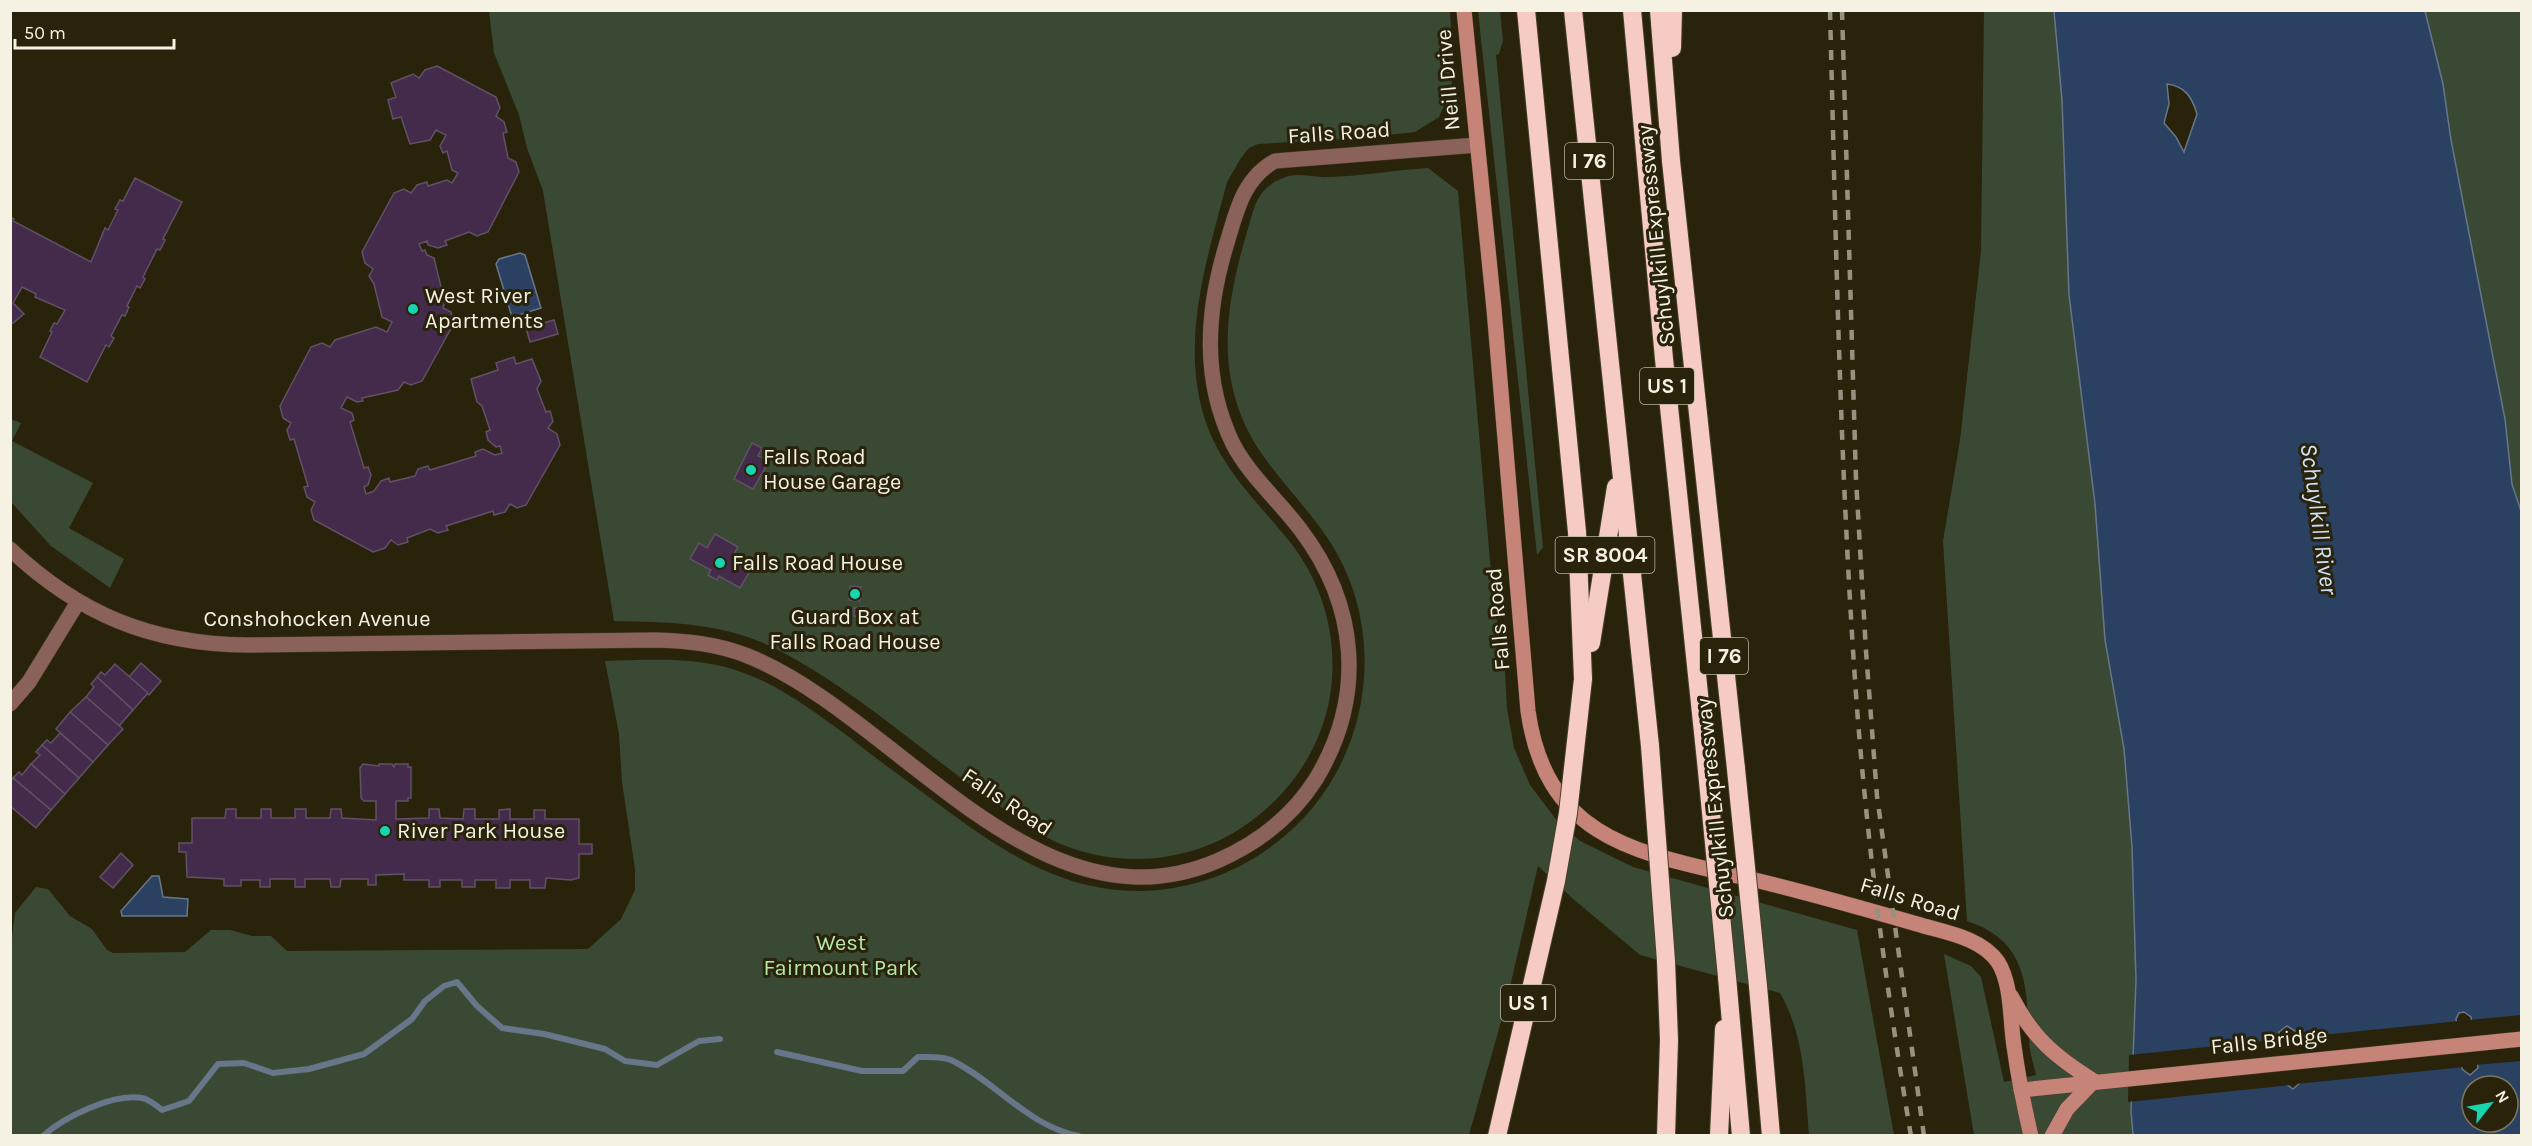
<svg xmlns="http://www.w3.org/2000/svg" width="2532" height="1146" font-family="Karla,sans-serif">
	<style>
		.green { fill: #394934 }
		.water { fill: #2b4162; stroke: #687689; stroke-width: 1.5; fill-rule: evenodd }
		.pier { fill: #29230b }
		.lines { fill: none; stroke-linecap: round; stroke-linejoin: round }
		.stream { stroke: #687689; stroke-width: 6 }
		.building { fill: #452b4b; stroke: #615165; stroke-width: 1.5 }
		.minor-casing { stroke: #464029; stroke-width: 16 }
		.secondary-casing { stroke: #464029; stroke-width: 16 }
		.motorway-casing { stroke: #464029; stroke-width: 20 }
		.minor { stroke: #8b625a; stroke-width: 15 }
		.secondary { stroke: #c68478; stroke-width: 15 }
		.motorway { stroke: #f5cbc3; stroke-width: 18 }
		.rail { stroke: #979280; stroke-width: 4.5; stroke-dasharray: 10 10; stroke-linecap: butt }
		.motorway-bridge-casing { stroke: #464029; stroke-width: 20; stroke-linecap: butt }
		.motorway-bridge { stroke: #f5cbc3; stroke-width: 18 }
		.poi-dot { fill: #18d5b2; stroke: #29230b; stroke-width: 2 }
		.labels { text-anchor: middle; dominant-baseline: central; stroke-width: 6; stroke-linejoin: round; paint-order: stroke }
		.shield { fill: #29230b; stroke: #b8b4a3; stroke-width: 1.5 }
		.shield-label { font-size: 21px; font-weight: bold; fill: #f5f2e4 }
		.street-label { font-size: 22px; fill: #f5f2e4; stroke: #29230b }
		.poi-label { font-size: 22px; fill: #f5f2e4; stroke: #29230b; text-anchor: start }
		.park-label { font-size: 22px; fill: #b8e7ab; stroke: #29230b }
		.water-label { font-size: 24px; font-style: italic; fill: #d0e0f8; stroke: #29230b }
	</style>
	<rect width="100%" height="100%" fill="#29230b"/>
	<g class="green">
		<path d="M489,11H1450L1453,70L1451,90L1439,117L1415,132L1362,138L1258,144L1249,148L1241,158L1227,182C1208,256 1181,336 1203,413C1218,466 1256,500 1290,542C1324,585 1339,641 1330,696C1321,749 1290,794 1247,824C1194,862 1123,869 1063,845C1032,832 1006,810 979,791C912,743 848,685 774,648C724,623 669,622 614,621L543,191L527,148L519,115L494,53Z"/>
		<path d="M1478,11H1500L1503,41L1499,54L1496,55L1543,547L1537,555Z"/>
		<path d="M1984,11H2054L2062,100L2069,295L2095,504L2105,640L2124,749L2132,847L2136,980L2131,1111L2133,1135H1974L1944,954L1971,966L1981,977L2004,1082L2036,1075C2033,1063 2029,1050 2029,1038C2027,985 2027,941 1967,921L1943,541L1960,440L1981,251Z"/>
		<path d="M2425,11H2521V511L2512,484L2505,419Z"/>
		<path d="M1428,168L1458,191L1494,607L1504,654L1507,708L1514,748L1530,785L1558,822L1580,841L1633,867L1857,930L1894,1135H1809C1805,1087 1805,1036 1780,993L1640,955L1572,898L1538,866L1506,1004L1469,1135L11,1136V945L15,913L36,887L48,889L70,916L92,929L107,950L113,953L185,952L211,930H230L252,936H271L287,951L588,949L621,919L635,890V869L622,782L619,734L605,661C651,660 699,656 744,673C782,687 816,713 849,737C879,761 910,783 941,806C1007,855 1072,898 1158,890C1199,886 1239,871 1272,846C1366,778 1393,644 1332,545C1306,503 1266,470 1245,425C1216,360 1228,297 1247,232C1253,213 1255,194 1273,183C1275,181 1286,177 1288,176C1301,173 1316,178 1329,177C1362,176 1395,170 1428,168Z"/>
		<path d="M11,419L21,423L12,441L93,483L69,528L124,559L110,588L51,546L11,502Z"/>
	</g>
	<g class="water">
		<path d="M2054,11H2425L2443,84L2451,140L2505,419L2512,484L2521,511V1135H2133L2131,1111L2136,980L2132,847L2124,749L2105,640L2095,504L2069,295L2062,100ZM2167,84C2185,86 2192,97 2197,114L2184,152L2176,137L2164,123L2169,104ZM2464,1012L2471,1017L2478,1068L2470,1075L2462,1069L2456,1019L2459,1013ZM2287,1026L2295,1031L2301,1082L2293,1089L2285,1083L2279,1032ZM2472,1086H2508V1122H2472Z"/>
		<path d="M520,253L525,255L541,308L512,317L496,264L499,259Z"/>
		<path d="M152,876H159L163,897L188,899L187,916H122L121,911Z"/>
	</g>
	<g class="pier">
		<path d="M2521,1015V1061L2475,1065L2469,1020Z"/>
		<path d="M2459,1021L2464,1067L2296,1084L2298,1081L2292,1038Z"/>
		<path d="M2283,1039L2290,1085L2128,1102L2129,1055Z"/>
	</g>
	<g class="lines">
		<g class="stream">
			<path d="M777,1052L862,1071H903L918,1057C928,1057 942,1056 951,1060C995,1081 1029,1127 1079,1136"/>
			<path d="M43,1136C64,1117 113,1093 142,1098C149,1099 157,1106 162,1110L189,1101L218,1064L244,1063L273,1073L309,1069L364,1054L412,1019L425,1001L444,986L457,982L477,1006L502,1028L544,1034L605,1049L625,1061L657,1065L699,1041L720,1039"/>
		</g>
	</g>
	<g class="building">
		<path d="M437,66L496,97L500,108L496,116L504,122L507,132L503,133L508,158L516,162L519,172L488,232L477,236L469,232L445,241L447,245L438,248L428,245L427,241L419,244L422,251L425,250L427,255L434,258L442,291L444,290L446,298L443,308L451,312L454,323L422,381L411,385L404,382L398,390L362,398L363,401L357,402L347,397L341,408L352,413L354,420L350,422L364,468L368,467L371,475L368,485L364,487L366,494L374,491L381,481L389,478L390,482L415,476L418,469L428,466L430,470L476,456L475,452L483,449L495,455L502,453L500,446L496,447L488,440L486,432L490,430L482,406L477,402L471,379L498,370L496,363L514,357L516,364L532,359L541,381L537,389L546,412L550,411L553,421L548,428L557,434L560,445L526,505L517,508L510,504L505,512L494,515L493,511L446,526L448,530L438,533L430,529L407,538L408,542L398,545L391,540L385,548L373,552L314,520L311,510L315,502L307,497L304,487L308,486L294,439L290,440L287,430L291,423L283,418L280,406L311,347L322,343L330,347L335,340L376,327L387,332L392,322L382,317L374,284L369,276L373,269L365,263L362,252L394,193L404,189L411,193L417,185L427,182L428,186L447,180L452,183L458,173L452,170L447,151L443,153L440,146L446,135L436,130L430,140L410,144L401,117L393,119L388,100L396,97L391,83L413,74L419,78L425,70Z"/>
		<path d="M135,178L182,202L163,239L165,240L160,250L157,249L143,277L145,279L140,288L137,286L127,306L129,307L125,316L122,315L111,336L114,338L109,347L106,345L87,382L40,357L52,332L50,331L54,323L57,324L65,310L35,297L36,294L22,287L13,303L24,314L13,323L10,321V217L14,219L13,221L91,262L105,228L108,230L118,210L115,209L120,200L123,201Z"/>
		<path d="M554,320L558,334L530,342L526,328Z"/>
		<path d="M752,443L762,448L758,456L769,461L753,489L734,479Z"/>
		<path d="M715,534L738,547L734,554L745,560L741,566L750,571L740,588L719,576L717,580L708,575L711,570L690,559L699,543L707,548Z"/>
		<path d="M850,586L861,587L860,601L849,600Z"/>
		<path d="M864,607V616H854V608Z"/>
		<path d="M141,663L161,681L149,695L129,677Z"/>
		<path d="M115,664L148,693L133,710L97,677L101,672L105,675Z"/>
		<path d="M97,677L133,710L119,726L86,697L94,687L91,684Z"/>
		<path d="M86,697L123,729L108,745L70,712Z"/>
		<path d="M70,712L108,745L93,762L56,729Z"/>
		<path d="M60,733L93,762L79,778L42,745L47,740L51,743Z"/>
		<path d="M42,745L79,778L65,794L31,764L40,755L36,752Z"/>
		<path d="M31,764L65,794L51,810L13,778L19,772L22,775Z"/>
		<path d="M363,764L379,766V764H392L394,767L395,764H408V767H411V798H408V801H396V819L429,818V809H439L440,818L463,819L464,809H475V819H499V810L510,809V819H534V810H545V819H579V844H592V854H579V878L571,880L546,878L545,888H530V880H510V888H496V880H475V887H462V880H440V887H429V880H404V874L376,875V885H368V879H341L340,887H331L330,879H305V887H295V879H270V887H260V880H241V886H224V879L187,877L186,852H179V843H192V818H225L226,809H236V818H261V809H271V818H295V809H306V818H330L331,809H341L342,818L376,820V801H364L361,798L360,768Z"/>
		<path d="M13,778L51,810L36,828L10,806V781Z"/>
		<path d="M121,853L133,865L113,888L100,877Z"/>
	</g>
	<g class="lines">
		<defs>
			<g id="minor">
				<path d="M10,549C79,614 151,644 246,645L656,640C688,641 718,644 748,656C897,716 1037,938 1217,861C1258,843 1292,817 1316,779C1366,696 1358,605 1300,529C1279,501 1249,475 1233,444C1202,380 1206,313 1226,246C1236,214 1242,179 1275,161L1477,145"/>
				<path d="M10,704L29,682L78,602"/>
			</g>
			<g id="secondary">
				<path d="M1464,10L1494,309L1528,711C1547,846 1648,854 1759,881C1812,894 1865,909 1917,924C1943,932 1981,937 1998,962C2012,984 2010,1021 2014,1046C2018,1076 2024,1106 2031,1136"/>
				<path d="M2011,996C2033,1038 2054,1056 2094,1081"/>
				<path d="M2021,1090L2522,1039"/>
				<path d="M2052,1136L2067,1109L2094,1081"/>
			</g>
			<g id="motorway">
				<path d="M1526,10L1577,532L1583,679"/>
				<path d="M1573,10L1650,746"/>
				<path d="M1632,10L1664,359L1706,761"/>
				<path d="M1659,10L1671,161L1736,769"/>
				<path d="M1672,48L1673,10"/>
				<path d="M1591,643L1616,487"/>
				<path d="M1666,961L1669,1040L1666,1136"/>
				<path d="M1727,977L1741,1136"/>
				<path d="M1758,986L1771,1136"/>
				<path d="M1497,1136L1556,881"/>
				<path d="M1719,1136L1724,1029"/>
			</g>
		</defs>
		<use href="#minor" class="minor-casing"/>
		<use href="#secondary" class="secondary-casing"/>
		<use href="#motorway" class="motorway-casing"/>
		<use href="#minor" class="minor"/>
		<use href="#secondary" class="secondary"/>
		<use href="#motorway" class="motorway"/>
		<g class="rail">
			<path d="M1830,10C1836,243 1840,476 1857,708C1868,850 1887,994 1911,1136"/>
			<path d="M1842,10L1856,479L1866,651L1877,796L1924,1136"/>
		</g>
		<defs>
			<g id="motorway-bridge">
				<path d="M1650,746L1666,961"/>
				<path d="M1706,761L1727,977"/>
				<path d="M1736,769L1758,986"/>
				<path d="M1556,881L1568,813L1583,679"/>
			</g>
		</defs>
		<use href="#motorway-bridge" class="motorway-bridge-casing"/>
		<use href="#motorway-bridge" class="motorway-bridge"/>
	</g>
	<g class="poi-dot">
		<circle cx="413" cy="309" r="6"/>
		<circle cx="751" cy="470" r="6"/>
		<circle cx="720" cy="563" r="6"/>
		<circle cx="855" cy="594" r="6"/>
		<circle cx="385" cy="831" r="6"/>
	</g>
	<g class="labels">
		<g class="shield">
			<rect x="1565" y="143" width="48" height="36" rx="4.5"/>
			<rect x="1640" y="368" width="54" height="36" rx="4.5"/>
			<rect x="1555.5" y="537" width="99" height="36" rx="4.5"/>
			<rect x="1700" y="638" width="48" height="36" rx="4.5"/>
			<rect x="1501" y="985" width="54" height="36" rx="4.5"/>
		</g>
		<g class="shield-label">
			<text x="1589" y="161">I 76</text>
			<text x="1667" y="386">US 1</text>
			<text x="1605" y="555">SR 8004</text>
			<text x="1724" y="656">I 76</text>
			<text x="1528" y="1003">US 1</text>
		</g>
		<g class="street-label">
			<text transform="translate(1448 80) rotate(-95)">Neill Drive</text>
			<text transform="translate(1339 133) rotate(-4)">Falls Road</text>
			<text transform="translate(1656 235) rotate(-96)">Schuylkill Expressway</text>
			<text x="317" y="619">Conshohocken Avenue</text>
			<text transform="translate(1498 619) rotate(-95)">Falls Road</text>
			<text transform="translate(1007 802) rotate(34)">Falls Road</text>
			<text transform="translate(1715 808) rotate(-96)">Schuylkill Expressway</text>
			<text transform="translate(1910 899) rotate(17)">Falls Road</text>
			<text transform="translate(2269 1041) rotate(-6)">Falls Bridge</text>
		</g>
		<g class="poi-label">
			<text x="425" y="296">West River<tspan x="425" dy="25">Apartments</tspan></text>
			<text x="763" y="457">Falls Road<tspan x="763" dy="25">House Garage</tspan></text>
			<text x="732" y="563">Falls Road House</text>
			<text x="855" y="617" text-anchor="middle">Guard Box at<tspan x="855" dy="25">Falls Road House</tspan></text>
			<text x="397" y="831">River Park House</text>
		</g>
		<g class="park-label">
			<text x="841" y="943">West<tspan x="841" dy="25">Fairmount Park</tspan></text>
		</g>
		<g class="water-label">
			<text transform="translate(2319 519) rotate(82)">Schuylkill River</text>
		</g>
	</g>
	<rect width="2532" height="1146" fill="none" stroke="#f5f2e4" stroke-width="24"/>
	<g transform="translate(2490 1104) rotate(59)"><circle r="28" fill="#29230b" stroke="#7b7662" stroke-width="1.5"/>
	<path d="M0-4.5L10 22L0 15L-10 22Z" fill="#18d5b2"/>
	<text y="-9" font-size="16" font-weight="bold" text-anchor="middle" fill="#f5f2e4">N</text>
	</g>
	<path d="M15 39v9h159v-9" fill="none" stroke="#f5f2e4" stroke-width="3"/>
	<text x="24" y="39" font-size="18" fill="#f5f2e4" stroke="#29230b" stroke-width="4.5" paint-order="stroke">50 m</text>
</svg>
